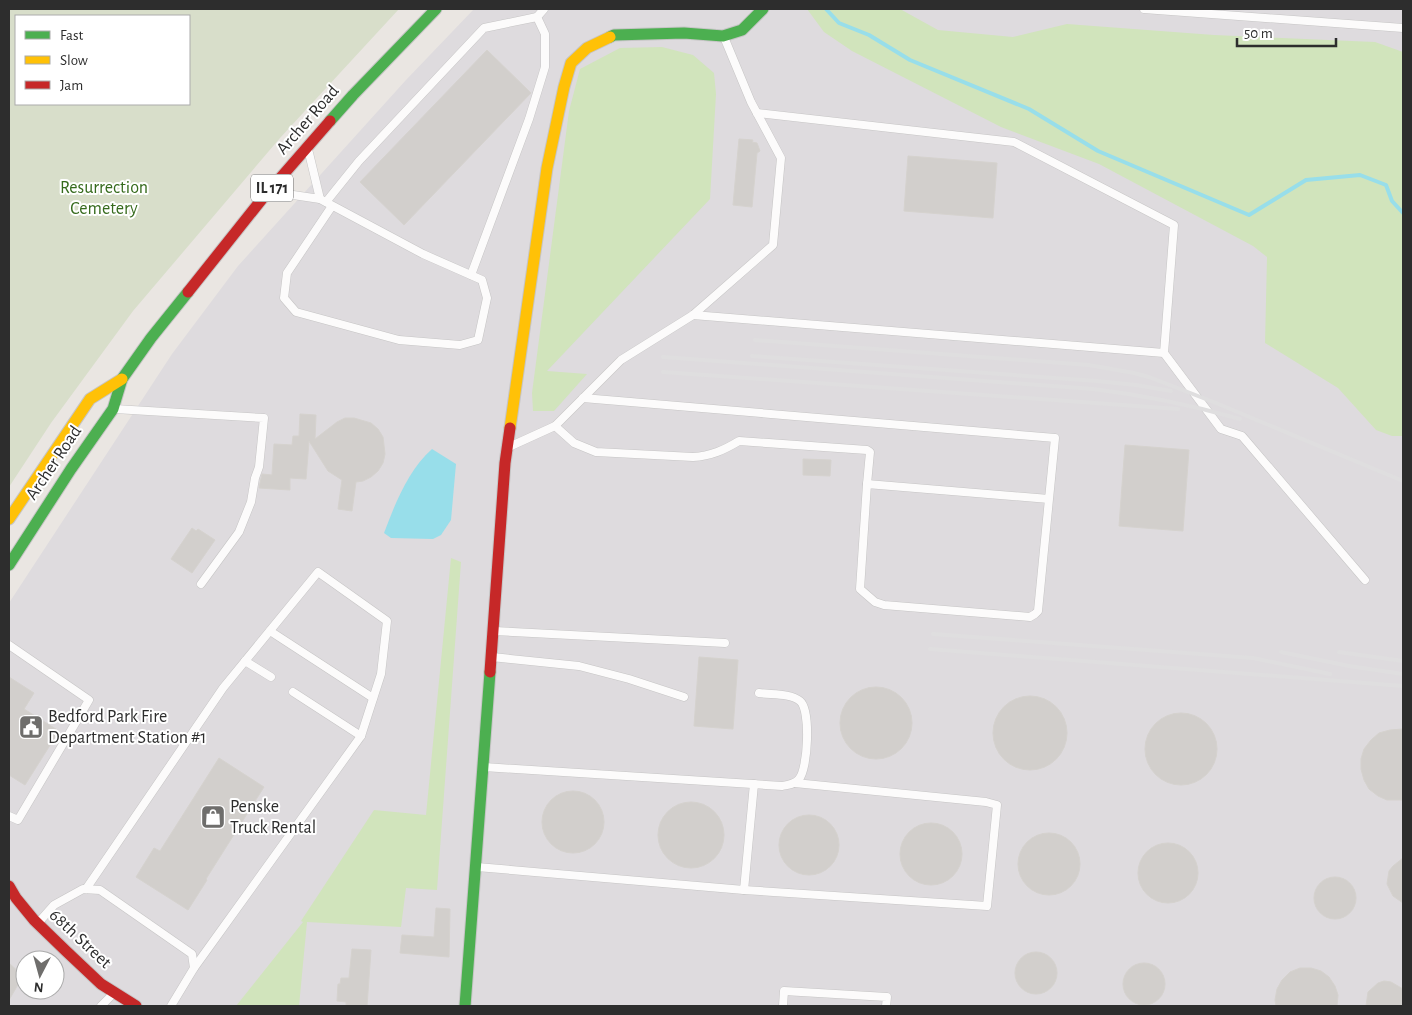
<svg xmlns="http://www.w3.org/2000/svg" width="1412" height="1015" font-family="'Alegreya Sans',sans-serif">
	<style>
		.industrial { fill: #dedbde; fill-rule: evenodd }
		.green { fill: #d1e4bc }
		.cemetery { fill: #d8deca; fill-rule: evenodd }
		.water { fill: #98deea }
		.lines { fill: none; stroke-linecap: round; stroke-linejoin: round }
		.stream { stroke: #98deea; stroke-width: 4 }
		.building { fill: #d2cfcc; stroke: #d5d2ce }
		.lane-casing { stroke: #c6c5c5; stroke-width: 9 }
		.fast-casing { stroke: #c6c5c5; stroke-width: 13 }
		.slow-casing { stroke: #c6c5c5; stroke-width: 13 }
		.jam-casing { stroke: #c6c5c5; stroke-width: 13 }
		.lane { stroke: #fcfbfb; stroke-width: 8 }
		.fast { stroke: #4caf50; stroke-width: 11 }
		.slow { stroke: #ffc107; stroke-width: 11 }
		.jam { stroke: #c62828; stroke-width: 11 }
		.rail { stroke: #dfdedf; stroke-width: 4 }
		.labels { text-anchor: middle; dominant-baseline: central; stroke-width: 4; stroke-linejoin: round; paint-order: stroke }
		.shield { fill: #fff; stroke: #6c6c6c; stroke-width: 1 }
		.shield-label { font-size: 16px; font-weight: bold; fill: #2d2d2d }
		.street-label { font-size: 18px; fill: #2d2d2d; stroke: #fff }
		.park-label { font-size: 18px; fill: #356a1c; stroke: #fff }
		.poi-label { font-size: 18px; fill: #2d2d2d; stroke: #fff; text-anchor: start }
	</style>
	<rect width="100%" height="100%" fill="#eae6e2"/>
	<path class="industrial" d="M474,9H1403V1006H9V603L172,354L238,266L406,80ZM25,960H55V990H25Z"/>
	<g class="green">
		<path d="M807,9H900L938,30L1013,37L1067,24L1214,35L1375,42L1403,52V436H1392L1376,430L1338,388L1265,343L1267,257L1253,246L1099,164L1001,127L852,51L824,32Z"/>
		<path d="M662,47L693,55L714,73L716,94L710,199L547,371L587,374L554,411H533L532,393L569,111L580,69L620,48Z"/>
		<path d="M451,558L461,562L437,890L406,888L401,927L307,922L299,1006H236L303,922L301,921L374,810L426,815Z"/>
	</g>
	<path class="cemetery" d="M9,9H399L280,138L133,311L51,423L9,487ZM16,16H189V104H16Z"/>
	<path class="water" d="M432,449L456,464L451,520L441,535L433,539L391,538L384,533C395,504 408,470 432,449Z"/>
	<g class="lines">
		<path class="stream" d="M826,9L839,23L869,35L910,60L1029,109L1098,151L1249,215L1306,180L1360,175L1386,185L1392,201L1403,213"/>
	</g>
	<g class="building">
		<path d="M487,50L531,93L404,225L360,182Z"/>
		<path d="M739,139L753,140L752,142L757,143L760,151L757,153L752,207L733,205Z"/>
		<path d="M908,156L997,163L993,218L904,211Z"/>
		<path d="M300,414L316,415L315,439L337,422L345,418H354L371,423L378,429L383,437L385,454L383,463L378,471L371,477L363,481L356,482L352,511L338,509L342,480L328,471L309,441L306,479L290,478V490L259,488L262,474L272,475L274,444L292,445L293,436H299Z"/>
		<path d="M1125,445L1189,450L1183,531L1119,526Z"/>
		<path d="M803,459L831,460L830,476L803,475Z"/>
		<path d="M192,528L196,531L198,529L215,540L192,573L171,559Z"/>
		<path d="M699,657L738,660L733,729L694,726Z"/>
		<path d="M9,677L34,693L24,709L59,731L25,785L9,775Z"/>
		<circle cx="876" cy="723" r="36"/>
		<circle cx="1030" cy="733" r="37"/>
		<circle cx="1181" cy="749" r="36"/>
		<path d="M1403,729V800H1387L1378,796L1369,789L1364,780L1361,769V759L1364,749L1371,740L1379,733L1390,730Z"/>
		<path d="M219,758L264,787L206,879L207,880L188,910L136,877L154,848L160,851Z"/>
		<circle cx="573" cy="822" r="31"/>
		<circle cx="691" cy="835" r="33"/>
		<circle cx="809" cy="845" r="30"/>
		<circle cx="931" cy="854" r="31"/>
		<circle cx="1049" cy="864" r="31"/>
		<circle cx="1168" cy="873" r="30"/>
		<path d="M1403,858V903L1393,896L1387,884L1389,871L1393,866Z"/>
		<circle cx="1335" cy="898" r="21"/>
		<path d="M436,908L450,909L449,957L400,953L402,935L434,937Z"/>
		<path d="M352,949L371,950L367,1006H346V1002L337,1001L338,984H340L341,978H349Z"/>
		<circle cx="1036" cy="973" r="21"/>
		<path d="M9,963L23,976L9,1000Z"/>
		<circle cx="1144" cy="984" r="21"/>
		<path d="M1300,968H1311L1321,971L1329,977L1335,986L1338,995L1337,1006H1276L1275,1000L1277,989L1282,980L1290,972Z"/>
		<path d="M1384,981L1391,982L1403,989V1006H1366L1368,992L1378,983Z"/>
	</g>
	<g class="lines">
		<defs>
			<g id="lane">
				<path d="M1144,9L1403,28"/>
				<path d="M757,113L1014,142L1174,225L1164,353L1221,429L1242,436L1365,580"/>
				<path d="M273,192L320,199L309,153"/>
				<path d="M320,199L423,254L482,280L487,298L478,340L460,345L399,340L296,312L284,298L287,273L332,206"/>
				<path d="M326,202L359,161L484,28L537,17"/>
				<path d="M471,275L529,119L545,67V34L537,17L544,9"/>
				<path d="M693,315L1164,353"/>
				<path d="M583,398L1055,438L1038,611L1035,614L1030,617L884,605L875,602L860,589L867,484L1049,499"/>
				<path d="M115,409L264,418L259,467L255,478L251,502L239,532L201,584"/>
				<path d="M555,426L574,443L596,452L693,457C711,456 724,450 739,441L867,450L870,452L867,484"/>
				<path d="M511,446L555,426L621,360L693,315L773,245L781,158L751,102L724,37"/>
				<path d="M270,631L373,698"/>
				<path d="M494,631L725,643"/>
				<path d="M9,645L89,700L18,820L9,816"/>
				<path d="M492,657L579,666L629,679L684,697"/>
				<path d="M245,661L271,677"/>
				<path d="M293,692L361,736"/>
				<path d="M484,767L782,786C788,785 795,784 799,779C808,769 811,710 800,701C790,693 771,695 759,693"/>
				<path d="M477,867L744,890L754,784"/>
				<path d="M86,889L223,688L318,572L387,621L381,674L361,736L194,968"/>
				<path d="M744,890L987,906L997,805L986,802L795,783"/>
				<path d="M39,922L54,905L83,889L100,890L192,954L194,968L171,1006"/>
				<path d="M101,1006L113,994"/>
				<path d="M783,1006L784,991L887,997L886,1006"/>
			</g>
			<g id="fast">
				<path d="M610,37L614,35L684,33L723,36L742,30L763,9"/>
				<path d="M330,121L353,95L436,9"/>
				<path d="M9,565L71,469L113,409L122,379L151,338L188,292"/>
				<path d="M465,1006L490,672"/>
			</g>
			<g id="slow">
				<path d="M510,428L547,168L564,87L571,63L587,48L610,37"/>
				<path d="M9,519L90,399L122,379"/>
			</g>
			<g id="jam">
				<path d="M188,292L262,199L330,121"/>
				<path d="M490,672L505,463L510,428"/>
				<path d="M9,886L16,898L34,920L66,951L101,984L136,1006"/>
			</g>
		</defs>
		<use href="#lane" class="lane-casing"/>
		<use href="#fast" class="fast-casing"/>
		<use href="#slow" class="slow-casing"/>
		<use href="#jam" class="jam-casing"/>
		<use href="#lane" class="lane"/>
		<use href="#fast" class="fast"/>
		<use href="#slow" class="slow"/>
		<use href="#jam" class="jam"/>
		<g class="rail">
			<path d="M755,340L1089,365L1134,373L1149,377L1216,403L1403,481"/>
			<path d="M752,356L1097,381L1136,385L1171,391"/>
			<path d="M663,357L1093,389C1143,395 1191,405 1240,419"/>
			<path d="M663,372L1178,409"/>
			<path d="M933,634L1253,658L1330,674"/>
			<path d="M930,649L1403,686"/>
			<path d="M1281,652L1349,666L1403,674"/>
			<path d="M1339,652L1403,661"/>
		</g>
	</g>
	<defs>
		<symbol id="civic-square" viewBox="-11 -11 22 22"><rect x="-9" y="-9" width="18" height="18" rx="4" fill="#6f6e6c" stroke="#fff"/><path d="M-.6-6.5H3V-4.5H.6V-3L4-1V1h2V6H-6V1h2V-1L-.6-3ZM-1.2 2.5V6h2.4V2.5Z" fill="#fff"/></symbol>
		<symbol id="shop-square" viewBox="-11 -11 22 22"><rect x="-9" y="-9" width="18" height="18" rx="4" fill="#6f6e6c" stroke="#fff"/><path d="M-5-2.5h2.3a2.7 3.5 0 0 1 5.4 0H5L5.5 6h-11ZM-1.5-2.5h3a1.5 2.3 0 0 0-3 0Z" fill="#fff"/></symbol>
	</defs>
	<g fill-rule="evenodd">
		<use href="#civic-square" x="17" y="713" width="28" height="28"/>
		<use href="#shop-square" x="199" y="803" width="28" height="28"/>
	</g>
	<g class="labels">
		<rect class="shield" x="251" y="174.5" width="42" height="27" rx="4"/>
		<g class="shield-label">
			<text x="272" y="188">IL 171</text>
		</g>
		<g class="street-label">
			<text transform="translate(308 120) rotate(-49)">Archer Road</text>
			<text transform="translate(54 463) rotate(-56)">Archer Road</text>
			<text transform="translate(80 939) rotate(43)">68th Street</text>
		</g>
		<g class="park-label">
			<text x="104" y="188">Resurrection<tspan x="104" dy="21">Cemetery</tspan></text>
		</g>
		<g class="poi-label">
			<text x="48" y="717">Bedford Park Fire<tspan x="48" dy="21">Department Station #1</tspan></text>
			<text x="230" y="807">Penske<tspan x="230" dy="21">Truck Rental</tspan></text>
		</g>
	</g>
	<rect width="1412" height="1015" fill="none" stroke="#2d2d2d" stroke-width="20"/>
	<rect x="15" y="15" width="175" height="90" fill="#ffffff" stroke="#ababab"/>
	<rect x="25" y="31" width="25" height="8" fill="#4caf50" stroke="#ababab"/>
	<text x="60" y="40" font-size="15" fill="#2d2d2d">Fast</text>
	<rect x="25" y="56" width="25" height="8" fill="#ffc107" stroke="#ababab"/>
	<text x="60" y="65" font-size="15" fill="#2d2d2d">Slow</text>
	<rect x="25" y="81" width="25" height="8" fill="#c62828" stroke="#ababab"/>
	<text x="60" y="90" font-size="15" fill="#2d2d2d">Jam</text>
	<g transform="translate(40 975) rotate(186)"><circle r="24" fill="#ffffff" stroke="#ababab"/>
	<path d="M0-4L9 19L0 12L-9 19Z" fill="#6f6e6c"/>
	<text y="-8" font-size="14" font-weight="bold" text-anchor="middle" fill="#2d2d2d">N</text>
	</g>
	<path d="M1237 38v8h99v-8" fill="none" stroke="#2d2d2d" stroke-width="2.5"/>
	<text x="1244" y="38" font-size="15" fill="#2d2d2d" stroke="#ffffff" stroke-width="4" paint-order="stroke">50 m</text>
</svg>
